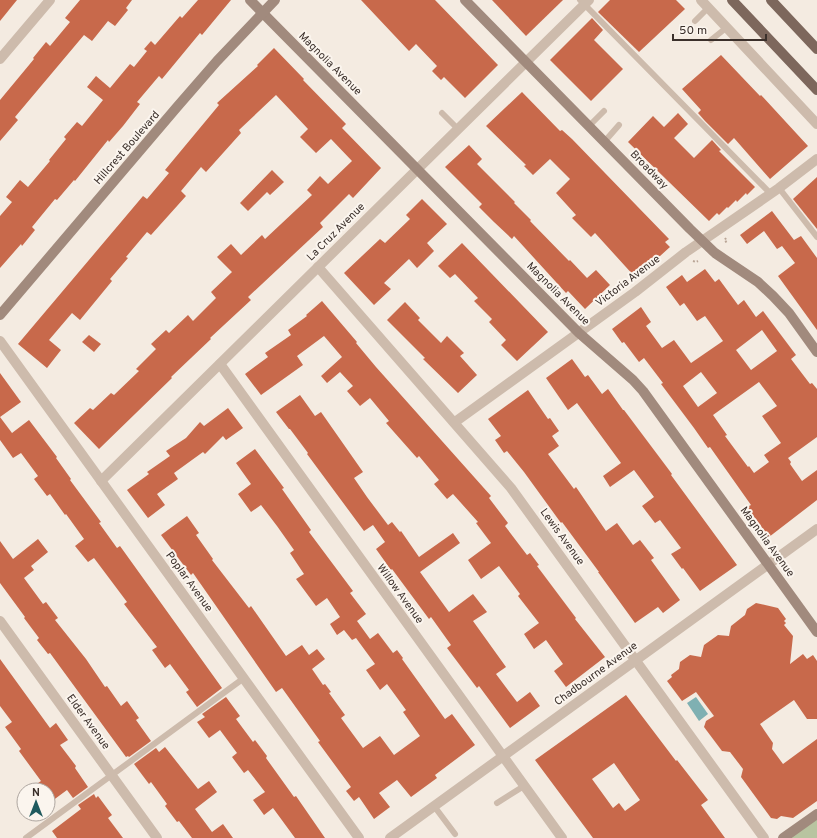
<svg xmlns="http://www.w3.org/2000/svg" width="817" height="838" font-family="Overpass,sans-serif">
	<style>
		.green { fill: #b8c4a0 }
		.water { fill: #7fb0b2 }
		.building { fill: #c8694b; fill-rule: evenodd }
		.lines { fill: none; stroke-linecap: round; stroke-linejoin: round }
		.path { stroke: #b9a596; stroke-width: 2; stroke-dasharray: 2 2; stroke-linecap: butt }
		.lane { stroke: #cdbbac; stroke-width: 6 }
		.street { stroke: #cdbbac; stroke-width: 10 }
		.secondary { stroke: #a18a7d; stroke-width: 10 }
		.primary { stroke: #7d675c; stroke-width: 10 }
		.labels { text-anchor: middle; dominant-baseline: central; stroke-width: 4; stroke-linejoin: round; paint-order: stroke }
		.street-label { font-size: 11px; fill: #3b302b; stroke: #fbf5ee }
	</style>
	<rect width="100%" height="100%" fill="#f4ebe1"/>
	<path class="green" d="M817,814V838H784Z"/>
	<path class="water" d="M696,697L708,714L699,721L687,703Z"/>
	<g class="building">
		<path d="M0,0H17L0,21Z"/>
		<path d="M80,0H132L126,8L128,10L115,26L108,21L92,41L84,35L15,117L18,120L0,141V100L34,59L33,58L46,42L50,46L70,22L65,18Z"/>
		<path d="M198,0H231L202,35L200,33L162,79L159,76L137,102L140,104L123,126L109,142L108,140L75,181L74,180L57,200L55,199L32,227L35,230L22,246L21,244L0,268V216L12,202L6,197L20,180L28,187L50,161L49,160L66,139L64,137L77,122L82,126L103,100L87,87L96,76L110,88L130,64L134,67L147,51L144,49L151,41L155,45L180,16L182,18Z"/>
		<path d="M361,0H435L498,65L465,98L444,77L441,80L432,71L437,66L416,44L409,51Z"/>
		<path d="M492,0H563L526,36Z"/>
		<path d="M610,0H676L685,9L639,52L598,12Z"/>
		<path d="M592,18L603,30L594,40L623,69L591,101L550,60Z"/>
		<path d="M274,48L304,79L303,80L346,124L342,128L381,168L353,198L349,194L320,223L323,227L248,297L251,300L210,338L211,339L171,377L172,378L99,449L74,423L90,408L93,410L111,393L114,395L139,371L136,369L156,349L151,344L166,330L169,333L188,315L193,321L216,298L211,292L232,272L217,257L231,244L241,255L262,235L265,239L312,195L307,190L320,176L328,184L352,161L331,139L316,153L300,137L308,129L276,95L239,130L241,133L206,172L201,167L181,191L186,196L151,235L147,232L126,257L128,258L110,279L112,281L80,320L72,313L49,340L61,350L47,368L18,344L143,196L147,199L169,173L165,170L219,105L217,103L258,66L257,65Z"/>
		<path d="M721,55L760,96L761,95L808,146L770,179L734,138L728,144L705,121L698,113L701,110L682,89Z"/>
		<path d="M522,92L560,131L562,130L572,139L669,239L665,242L670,247L649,266L648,265L635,277L595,233L591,237L572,218L576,215L556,193L570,179L550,159L533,175L524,166L526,165L486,126Z"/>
		<path d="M678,113L688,124L674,138L694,158L712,140L721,150L719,151L755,187L747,195L746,193L737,202L736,200L728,208L727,207L719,215L717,213L709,221L628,142L653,116L664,127Z"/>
		<path d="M469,145L482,159L477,164L515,202L514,203L531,220L530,221L569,261L570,260L587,278L596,270L610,285L585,309L568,291L566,293L514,236L512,239L494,222L479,207L482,204L445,167Z"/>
		<path d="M272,170L284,182L270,195L267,192L248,211L240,203Z"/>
		<path d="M817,177V229L793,199Z"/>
		<path d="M422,199L447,224L427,243L434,251L417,268L409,259L384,283L391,289L374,305L344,273L380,239L385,243L410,219L406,215Z"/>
		<path d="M772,211L794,240L801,236L817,258V330L778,276L795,263L782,246L777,249L764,231L747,244L740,235Z"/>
		<path d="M462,243L548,332L517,361L501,345L506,340L489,322L492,319L474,301L478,298L455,274L450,278L438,266Z"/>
		<path d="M705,269L715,282L719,279L738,305L744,300L756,317L763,311L796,355L791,359L810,384L812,383L817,389V437L788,458L791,462L790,464L802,481L817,470V500L769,537L747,507L751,505L710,447L708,448L694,428L661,384L663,383L644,358L639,362L624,342L622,343L612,329L641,307L651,322L646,326L662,348L674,340L691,363L723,341L705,316L697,321L684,303L680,306L666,287L682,275L687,282ZM762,330L777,351L751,370L736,350ZM701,372L717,393L698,407L683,386ZM759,382L777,406L762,416L781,443L764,455L769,462L754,473L749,466L748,467L725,436L727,435L713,415Z"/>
		<path d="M322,301L357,342L356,343L376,367L491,496L489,498L508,523L505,526L527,555L530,553L539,565L537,566L576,618L575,619L605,657L566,687L554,671L563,664L546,640L534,649L524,634L539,623L518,596L520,594L499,566L481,579L468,560L491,543L476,523L478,522L453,494L447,499L434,484L439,480L419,456L417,458L386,423L389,421L370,398L360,406L347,391L353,386L340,372L327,383L321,376L342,357L324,336L297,356L303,365L261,395L245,374L268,357L265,353L291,335L288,330L307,316L306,315Z"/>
		<path d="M405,302L420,318L418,320L441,343L447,336L464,353L460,356L477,375L458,393L423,359L425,358L387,320Z"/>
		<path d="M89,335L101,344L94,352L82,342Z"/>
		<path d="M572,359L585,377L588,375L602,394L608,389L623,410H624L672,474L671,475L737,565L700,591L683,568L682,569L671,554L681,548L660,520L655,523L642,506L654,497L634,470L610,487L603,476L621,463L577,403L568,410L546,378Z"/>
		<path d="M0,373L21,402L0,417L12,433L29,420L57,457L56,458L71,479L70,480L101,522L99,523L117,548L120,546L222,688L197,707L186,692L189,690L170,664L165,668L152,650L157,647L124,604L127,602L94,558L88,562L75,546L84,539L66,514L65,515L50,494L47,496L34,479L38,476L21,453L13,458L0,440Z"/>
		<path d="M528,390L548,419L550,418L559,431L552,436L559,446L548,454L574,489L576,487L606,531L617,523L633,545L640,540L654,558L651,560L680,600L663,613L658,607L635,623L598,572H599L562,522L561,523L524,472L507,451L504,453L495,440L501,436L488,419Z"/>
		<path d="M300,395L315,416L321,412L363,472L354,478L367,497L388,525L392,522L400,532L401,531L419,557L453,533L460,543L420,572L449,612L473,594L487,612L473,621L506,667L496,674L517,702L530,692L540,706L510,728L479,686L477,688L447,648L451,645L431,617L429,619L392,569L391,570L376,549L385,542L373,525L364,531L307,454L308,453L290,429H289L276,412Z"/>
		<path d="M228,408L243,428L226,440L223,436L205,454L203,452L174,473L178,479L157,494L165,505L148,518L127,490L149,474L147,472L170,456L166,451L186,438L200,422L204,426Z"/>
		<path d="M255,449L284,488L282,489L311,530L309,532L353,591L350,593L366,614L357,621L370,639L378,633L393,653L397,650L403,658L402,659L445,719L452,714L475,745L435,775L437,778L411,797L397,780L379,793L390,807L374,819L359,797L354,801L346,791L351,787L318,742L320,741L282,688L276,692L193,573L191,575L161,535L187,516L199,533L196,535L213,559L212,560L249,608L251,606L286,656L302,645L309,655L317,649L325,659L312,669L323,685L325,684L331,692L329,693L345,715L341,718L363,748L380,736L394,755L420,736L403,712L406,710L387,684L380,690L366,670L375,664L356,638L352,640L344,630L337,635L330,624L340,617L327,598L316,606L296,579L304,574L290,553L294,550L277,526L261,505L251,512L238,494L251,484L236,463Z"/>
		<path d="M38,539L48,552L31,566L34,570L24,578L43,604L46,602L58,618L55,620L86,659L105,687L107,686L121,706L127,701L139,718L136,720L151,741L129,757L128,756L126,757L50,653L48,654L37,640L39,638L24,618L25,617L0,583V541L13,559Z"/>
		<path d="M756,603L778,608L786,619L784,621L786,623L784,625L793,636L790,664L803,654L807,659L813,655L817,661V719H807L794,700L760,724L773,743L772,749L783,764L817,739V801L793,818L781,816L777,819L771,818L741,777L743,769L730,752L722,751L704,727L706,721L714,716L696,692L682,701L667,681L672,677L671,675L679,669L680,662L690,655L701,657L704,645L718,635L729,636L731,626L745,615L747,609Z"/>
		<path d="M0,659L50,728L56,723L68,740L60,745L76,766L75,768L88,787L73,798L67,790L48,804V790H28L41,781L19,751L21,749L5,727L12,722L0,706Z"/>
		<path d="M626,695L676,761L677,760L708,800L701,805L725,838H593L535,760ZM614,763L640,800L625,811L619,803L613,808L592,779Z"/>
		<path d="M226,697L240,716L236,719L253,742L255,740L267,756L266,758L294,797L296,796L325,838H295L273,808L264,815L253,800L265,792L248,770L244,773L232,757L237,753L220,730L209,738L197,722L205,717L202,714Z"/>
		<path d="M165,747L198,789L209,781L217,792L195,809L212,832L223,824L233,838H192L179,821L177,822L165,806L167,804L151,782L149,784L134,764L156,748L159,752Z"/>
		<path d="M94,794L96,798L98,796L112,815L108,818L123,838H57L52,831L81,809L78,805Z"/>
	</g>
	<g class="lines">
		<g class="path">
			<path d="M725,242L727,241L725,238"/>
			<path d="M693,261L696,262L698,261"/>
		</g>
		<g class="lane">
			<path d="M580,0L770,193"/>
			<path d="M695,21L708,8"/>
			<path d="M711,40L726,28"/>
			<path d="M442,113L458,129"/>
			<path d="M589,126L604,111"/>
			<path d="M605,141L619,125"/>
			<path d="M779,188L817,237"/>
			<path d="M497,803L524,786"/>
			<path d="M434,806L455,834"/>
			<path d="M26,838L244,678"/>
		</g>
		<g class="street">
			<path d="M701,0L817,124"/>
			<path d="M0,59L50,0"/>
			<path d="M318,267L511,488L764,838"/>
			<path d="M0,341L359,838"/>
			<path d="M220,364L562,838"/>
			<path d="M455,422L635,292L686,252L779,188L817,159"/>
			<path d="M101,481L589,0"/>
			<path d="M0,621L157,838"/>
			<path d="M390,838L817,529"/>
		</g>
		<g class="secondary">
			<path d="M250,0L579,333L633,380L643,391L817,632"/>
			<path d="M465,0L690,229L715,253L758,282L773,296L789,313L817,352"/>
			<path d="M0,315L177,107L217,61L275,0"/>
			<path d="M783,838L817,814"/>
		</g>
		<g class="primary">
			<path d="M732,0L817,90"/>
			<path d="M771,0L817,49"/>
		</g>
	</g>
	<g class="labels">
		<g class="street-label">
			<text transform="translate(330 64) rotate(45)">Magnolia Avenue</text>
			<text transform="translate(127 148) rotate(-49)">Hillcrest Boulevard</text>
			<text transform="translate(649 170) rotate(46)">Broadway</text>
			<text transform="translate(336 232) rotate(-45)">La Cruz Avenue</text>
			<text transform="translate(628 281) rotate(-37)">Victoria Avenue</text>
			<text transform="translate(558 294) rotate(45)">Magnolia Avenue</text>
			<text transform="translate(562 537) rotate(54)">Lewis Avenue</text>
			<text transform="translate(767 542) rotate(54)">Magnolia Avenue</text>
			<text transform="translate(189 582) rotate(54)">Poplar Avenue</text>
			<text transform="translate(400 594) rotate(54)">Willow Avenue</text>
			<text transform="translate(596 674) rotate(-36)">Chadbourne Avenue</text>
			<text transform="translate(88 722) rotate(54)">Elder Avenue</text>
		</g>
	</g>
	<g transform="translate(36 802)"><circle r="19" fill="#fbf5ee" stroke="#aea6a0"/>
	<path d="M0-3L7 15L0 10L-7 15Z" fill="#1f5a5e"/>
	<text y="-6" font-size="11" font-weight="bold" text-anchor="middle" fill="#3b302b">N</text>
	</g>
	<path d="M673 34v6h93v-6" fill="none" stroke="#3b302b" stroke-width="2"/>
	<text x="679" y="34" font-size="12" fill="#3b302b" stroke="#fbf5ee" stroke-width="3" paint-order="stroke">50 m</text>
</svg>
